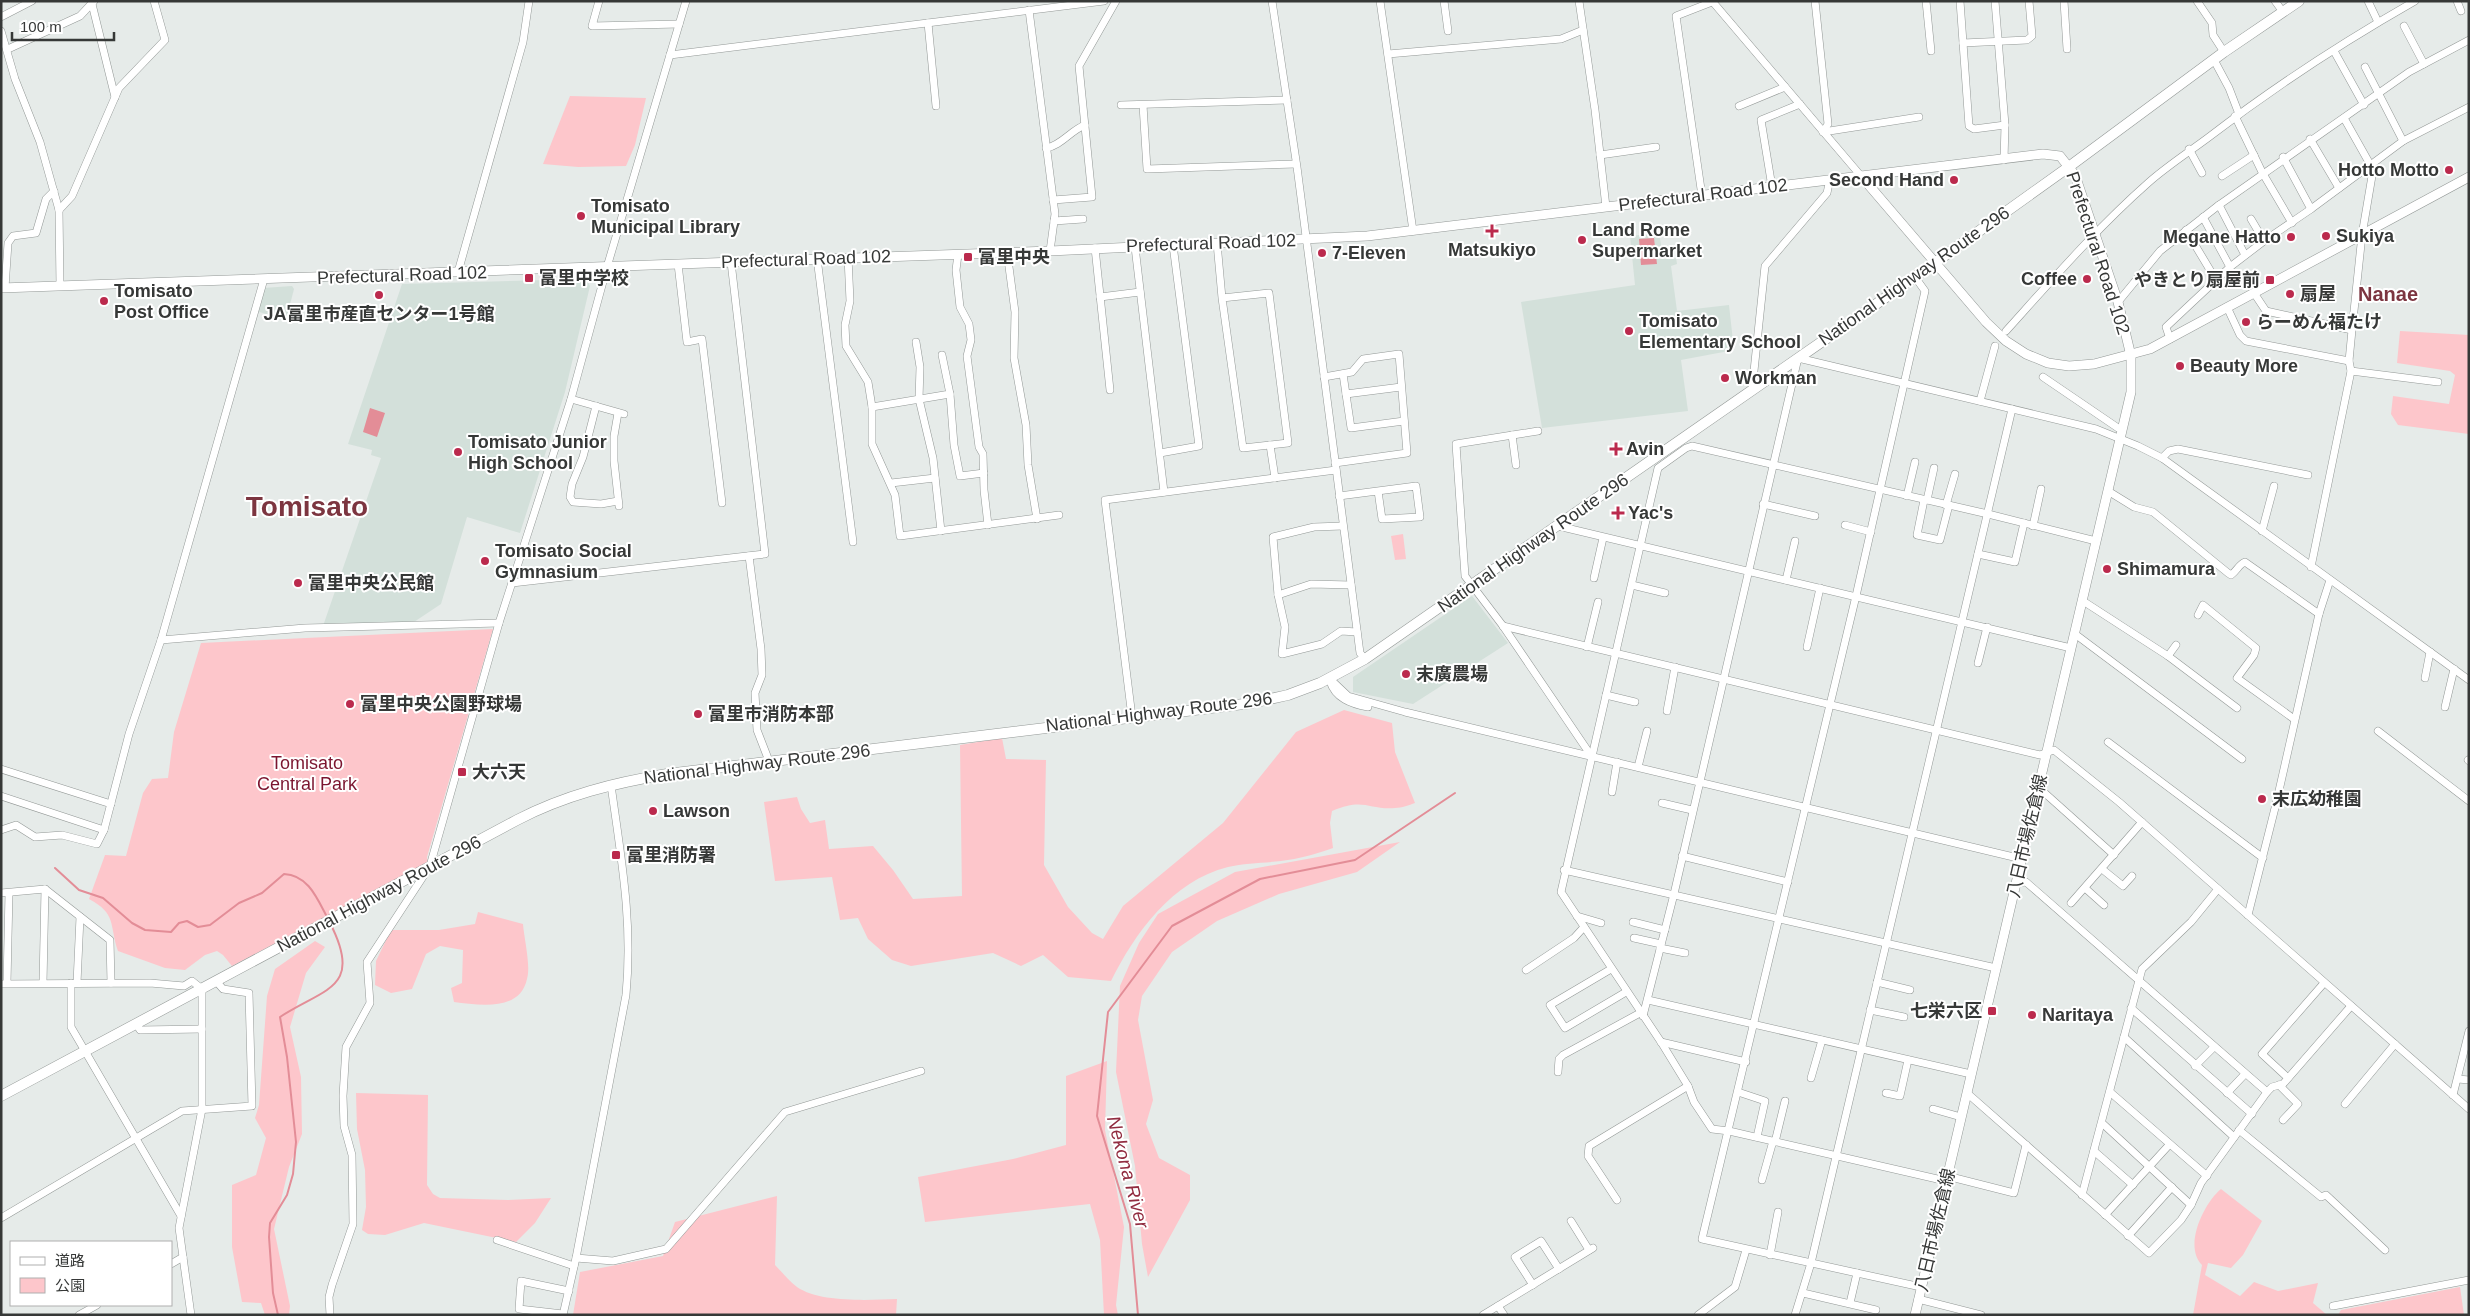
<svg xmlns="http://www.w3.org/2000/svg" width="2470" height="1316" font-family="Helvetica,'Noto Sans JP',sans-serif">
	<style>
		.built { fill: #d3e0da }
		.green { fill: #fdc6cb }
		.water { fill: #e38d97 }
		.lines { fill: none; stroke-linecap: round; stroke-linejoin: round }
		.stream { stroke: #e38d97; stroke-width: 2 }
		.minor-casing { stroke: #939896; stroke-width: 8 }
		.major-casing { stroke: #939896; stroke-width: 10 }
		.highway-casing { stroke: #939896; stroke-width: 11 }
		.minor { stroke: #fff; stroke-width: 7 }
		.major { stroke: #fff; stroke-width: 9 }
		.highway { stroke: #fff; stroke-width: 10 }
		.poi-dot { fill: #bb2a4d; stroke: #fff; stroke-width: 2 }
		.labels { text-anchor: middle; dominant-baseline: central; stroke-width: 4; stroke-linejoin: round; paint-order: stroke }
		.poi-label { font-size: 18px; font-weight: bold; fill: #363837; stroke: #fff; text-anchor: start }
		.street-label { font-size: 18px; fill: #363837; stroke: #fff }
		.park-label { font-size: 18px; fill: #7b152f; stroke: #fff }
		.water-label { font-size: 19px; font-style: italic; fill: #912c40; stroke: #fff }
		.quarter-label { font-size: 20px; font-weight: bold; fill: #7c3540; stroke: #fff }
		.town-label { font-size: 28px; font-weight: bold; fill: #7c3540; stroke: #fff }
	</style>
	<rect width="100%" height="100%" fill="#e6ebe9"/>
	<g class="built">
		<path d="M1659,233L1662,251L1675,250L1677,264L1671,266L1677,311L1729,305L1734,350L1681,360L1688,411L1542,428L1521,302L1635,285L1630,236Z"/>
		<path d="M586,279L590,286L565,392L520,533L467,517L441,604L414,622L323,626L381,458L371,455L372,450L348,444L402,284Z"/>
		<path d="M292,286L294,289L286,320L256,311L263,288Z"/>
		<path d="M1472,596L1508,643L1413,704L1353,692V677Z"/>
	</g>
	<g class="green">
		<path d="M570,96L646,98L635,145L626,166L578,167L543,164Z"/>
		<path d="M2400,331L2469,335V434L2398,425L2391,414L2393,396L2449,404L2455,375L2450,371L2397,363Z"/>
		<path d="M1403,534L1406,559L1395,560L1391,536Z"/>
		<path d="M493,629L427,857L428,863L232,966L223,955L217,951L205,955L185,970L165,968L118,951C109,924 117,914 89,899L105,855L126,856L143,793L152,779L168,778L174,732L201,643Z"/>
		<path d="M1344,710L1392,723L1395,752L1415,803C1409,805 1402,808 1395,808C1368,810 1364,797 1332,811L1330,823L1333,848C1316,854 1299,859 1281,861C1264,863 1245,863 1228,867C1172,881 1135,933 1111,981L1068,977L1043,955L1021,966L993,953L911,966L892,960L868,939L858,918L840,920L832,877L775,881L764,802L797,797L801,809L810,823L825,820L829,849L873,846L893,870L913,899L962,896L960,745L1002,738L1006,759L1046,760L1044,865L1068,907L1092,933L1103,939L1123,906L1223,823L1296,732Z"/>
		<path d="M1400,842L1357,872L1279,894L1217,921L1172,952L1142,996L1138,1020L1153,1100L1146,1124L1159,1158L1190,1175V1200L1148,1277L1142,1244L1135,1166L1116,1072L1120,986L1139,943L1158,914L1235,872Z"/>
		<path d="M478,912L523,924C524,938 531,966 527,979C520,1012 479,1005 454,1002L451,988L462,983L463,950L440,946L426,954L412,989L391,993L375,985L376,961L391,930H439L475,924Z"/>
		<path d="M315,941L325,947L306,973L290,1027L301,1077L302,1134L289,1167L274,1229L290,1306L289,1315H265L261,1303L242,1302L232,1247V1185L256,1175L266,1138L255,1118L259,1105L267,996L275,969Z"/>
		<path d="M1107,1061L1105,1130L1124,1227L1116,1305L1118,1315H1104L1100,1240L1090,1204L925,1222L918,1177L1013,1159L1066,1145V1076Z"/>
		<path d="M356,1093L428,1095L427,1185L433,1194L440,1198L508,1200L551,1198L535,1223L516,1242L424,1223L385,1235L368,1234L362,1230L366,1207L365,1170L357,1129Z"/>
		<path d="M2221,1189L2262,1221L2243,1255L2231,1268L2208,1263L2205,1275L2240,1296L2254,1282L2278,1291L2318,1283L2313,1303L2327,1315H2193L2202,1265C2183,1246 2204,1203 2221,1189Z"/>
		<path d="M777,1196L775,1265C782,1272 789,1281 797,1287C820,1303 869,1300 897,1299L896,1315H573L580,1272L663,1256L675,1222Z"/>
		<path d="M2460,1287L2464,1315H2338L2341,1310Z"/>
	</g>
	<g class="water">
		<path d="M1654,238L1657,264L1641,265L1639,239Z"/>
		<path d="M370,408L385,413L377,437L363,432Z"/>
	</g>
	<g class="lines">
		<g class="stream">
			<path d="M55,868L79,890L103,898L132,923L145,930L171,932L179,923L187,921L198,927L210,925L239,903L262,893L284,874C308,875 317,898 327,917"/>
			<path d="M278,1315L273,1293L269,1237L270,1223L287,1195L293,1174L296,1142L287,1057L280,1017C324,988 364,989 330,923"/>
			<path d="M1138,1315L1130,1224L1097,1116L1108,1012L1172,926L1260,879L1355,860L1455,793"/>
		</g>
		<defs>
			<g id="minor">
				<path d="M599,1L592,26L679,24"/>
				<path d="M1272,1L1297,167L1360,653L1365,659"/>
				<path d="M1380,1L1413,231"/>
				<path d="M1444,1L1448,31"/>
				<path d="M1579,1L1595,110L1606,207"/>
				<path d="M1712,1L1861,176"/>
				<path d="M1815,1L1828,124L1823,132"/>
				<path d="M1926,1L1931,51"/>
				<path d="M1960,1L1969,126L1974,129L2005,125"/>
				<path d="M1995,1L2005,125L2004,160"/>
				<path d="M2064,1L2067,49"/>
				<path d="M2197,1L2212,23L2213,35L2224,52"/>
				<path d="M2275,1L2283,12"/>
				<path d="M2368,1L2378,22"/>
				<path d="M2457,1L2461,11"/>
				<path d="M92,4L115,97"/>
				<path d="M1029,10L1055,214L1050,251"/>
				<path d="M1,17L32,1"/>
				<path d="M928,23L936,106"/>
				<path d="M2404,26L2424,64"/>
				<path d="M1,31L15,79L40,142L59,210L60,286"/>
				<path d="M1963,43L2027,40L2032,36L2029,1"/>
				<path d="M8,49L80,16L94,1"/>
				<path d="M2334,51L2364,105"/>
				<path d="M1388,54L1561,39L1583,30"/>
				<path d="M670,55L1104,1"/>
				<path d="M2214,60L2229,88L2239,114"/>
				<path d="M2365,67L2403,141"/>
				<path d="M1121,105L1287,100"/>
				<path d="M1143,105L1147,169L1296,164"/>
				<path d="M1739,106L1785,87"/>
				<path d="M2235,116L2262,172L2292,223"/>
				<path d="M1823,132L1919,117"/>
				<path d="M2310,139L2339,188"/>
				<path d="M1046,148C1061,146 1071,130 1085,125"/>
				<path d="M2189,149L2202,173"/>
				<path d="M1600,155L1656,147"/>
				<path d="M2283,157L2311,209"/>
				<path d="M2222,176L2254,155"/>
				<path d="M1772,187L1761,120L1800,104"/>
				<path d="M1702,196L1676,16L1712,2"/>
				<path d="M1053,200L1092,197L1079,66L1116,1"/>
				<path d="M2219,205L2245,255"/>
				<path d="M59,210L72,196L119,88L165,40L154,1"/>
				<path d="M2203,217L2230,267"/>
				<path d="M2251,219L2264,241"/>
				<path d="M1054,221L1083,219"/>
				<path d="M2186,230L2216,280"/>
				<path d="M1217,243L1222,298L1243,448L1288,443L1269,293L1222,298"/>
				<path d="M1135,247L1164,492"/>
				<path d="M1095,248L1110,390"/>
				<path d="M1007,252L1015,312L1014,358L1026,425L1028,465L1037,519"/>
				<path d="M958,254L956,270L960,307L969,324L971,340L967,356L979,447L983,454L984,490L988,525"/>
				<path d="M848,257L850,301L845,325L846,346L868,382L872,407V444L895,495L900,536L1059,515"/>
				<path d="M817,258L853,542"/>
				<path d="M678,264L687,342L702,339L722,503"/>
				<path d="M458,272L523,42L529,1"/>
				<path d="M1915,277L1925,291L1856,596L1702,1239L1921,1287"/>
				<path d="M5,288L8,243L13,236L36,233L46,199L54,191"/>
				<path d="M2254,293L2266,311L2352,330"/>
				<path d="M1100,297L1140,292"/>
				<path d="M2118,302L2160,251L2219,205L2409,72L2469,40"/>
				<path d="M2227,307L2240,335L2246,341L2349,361"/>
				<path d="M2006,331C2052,280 2097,228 2148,183C2167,166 2189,152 2209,137C2274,87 2343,42 2415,1"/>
				<path d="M2170,339L2166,327L2230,267L2264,241L2311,209L2403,141L2469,107"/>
				<path d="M916,342L920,367L919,399L933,458L941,531"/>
				<path d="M2351,371L2438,382"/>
				<path d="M1343,374L1351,428L1404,421"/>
				<path d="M1324,377L1352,372L1363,359L1399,354L1407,453L1335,463"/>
				<path d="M2043,377L2118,428"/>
				<path d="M1752,390L1765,266L1827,193L1830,179"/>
				<path d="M950,394L954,445L960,476L984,473"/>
				<path d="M1346,394L1401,387"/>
				<path d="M571,399L624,414"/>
				<path d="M1980,401L1995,346"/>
				<path d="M596,406L583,457L572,484L570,497L573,502L601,504L618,501"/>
				<path d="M872,407L950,394L942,355"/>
				<path d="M618,413L614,436V461L619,506"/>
				<path d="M1538,431L1456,444L1465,576L1503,626L1592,757"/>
				<path d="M1512,435L1516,465"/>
				<path d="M1270,445L1275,478"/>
				<path d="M1160,453L1199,446L1173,245"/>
				<path d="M2162,458L2169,451L2178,449L2308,475"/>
				<path d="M891,483L935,478"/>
				<path d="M2108,491L2134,507L2153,512L2228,573L2231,575C2237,571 2239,564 2245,562L2319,614"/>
				<path d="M1339,496L1416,486L1420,517L1382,519L1378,491"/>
				<path d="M1907,496L1915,462"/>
				<path d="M1924,500L1917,535L1940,540L1949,505"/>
				<path d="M1927,500L1934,468"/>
				<path d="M1763,504L1815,516"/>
				<path d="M1946,505L1955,474"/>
				<path d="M1845,525L1871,532"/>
				<path d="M1343,526L1314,527L1273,537L1278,595L1285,627L1282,654L1322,644L1341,631L1357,632"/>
				<path d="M1558,526L2071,648"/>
				<path d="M2033,526L2041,489"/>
				<path d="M2262,531L2274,486"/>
				<path d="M1978,554L2015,562L2024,523"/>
				<path d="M749,556L761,649L762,675L755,693L757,730L769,761"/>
				<path d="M2311,567L2351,371L2349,361L2352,330L2362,235L2372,176L2371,166L2344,118"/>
				<path d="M1594,578L1603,538"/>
				<path d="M1786,580L1795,541"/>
				<path d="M512,583L765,554L731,262"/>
				<path d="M1632,585L1665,593"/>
				<path d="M1278,595L1311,584L1351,585"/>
				<path d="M2083,601L2168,656L2237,708"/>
				<path d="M2198,615L2203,605L2256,648L2254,655L2237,678L2294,719"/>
				<path d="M1503,626L2040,755L2054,750L2119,802L2469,1109"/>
				<path d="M2075,634L2242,759"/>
				<path d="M161,640L305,628L499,623"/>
				<path d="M1587,647L1598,602"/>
				<path d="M1807,647L1820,588"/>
				<path d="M2168,656L2176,645"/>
				<path d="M1978,663L1987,627"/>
				<path d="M2425,678L2430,652"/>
				<path d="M1330,679L1348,696L1405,712L2022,859"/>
				<path d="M1330,681C1335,698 1351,704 1368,707"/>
				<path d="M1606,695L1635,702"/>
				<path d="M2445,707L2454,669"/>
				<path d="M1667,711L1675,667"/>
				<path d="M1132,717L1105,500L1336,470"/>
				<path d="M2378,731L2469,801"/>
				<path d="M2108,742L2263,858"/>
				<path d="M2468,760L2469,761"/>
				<path d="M1638,767L1647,731"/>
				<path d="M1,769L111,804"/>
				<path d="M2038,787L2114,855"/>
				<path d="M1612,792L1617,762"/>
				<path d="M1,796L104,830"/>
				<path d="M1662,803L1692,810"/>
				<path d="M1,830L16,825L35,837L62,835L97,844L104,830L129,734L161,640L264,279"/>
				<path d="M1682,856L1788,882"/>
				<path d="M2102,869L2123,886L2132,876"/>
				<path d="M1564,870L1996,968"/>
				<path d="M2016,883L2026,882L2267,1092"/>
				<path d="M2085,888L2104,905"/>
				<path d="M1,893L45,889L110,940L111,983"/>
				<path d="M2071,903L2142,822"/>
				<path d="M2248,915L2276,804L2319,614L2330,580"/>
				<path d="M1577,916L1601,923"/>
				<path d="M1633,922L1665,930"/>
				<path d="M1634,938L1661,944"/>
				<path d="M1660,948L1685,953"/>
				<path d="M1611,969L1550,1005L1565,1028L1626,992"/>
				<path d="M1526,970L1574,938L1584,927"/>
				<path d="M1877,982L1910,990"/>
				<path d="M7,983L9,893"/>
				<path d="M43,983L45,889"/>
				<path d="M71,983V1027L181,1216"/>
				<path d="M77,983L80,917"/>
				<path d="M1,984L150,983L184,986L192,981L202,989V1109L179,1228L191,1315"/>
				<path d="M1648,1000L1971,1074"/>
				<path d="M2131,1008L2252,1114"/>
				<path d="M1870,1010L1904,1017"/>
				<path d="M1643,1016L1674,894L1798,358L2096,429L2138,446L2162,458L2469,680"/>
				<path d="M136,1023L140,1030L202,1029"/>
				<path d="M2124,1037L2234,1137"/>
				<path d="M1661,1042L1746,1062"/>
				<path d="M2195,1066L2214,1047"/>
				<path d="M1558,1072L1559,1059L1563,1055L1640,1013"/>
				<path d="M1811,1078L1822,1040"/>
				<path d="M2288,1078L2262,1054L2324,983"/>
				<path d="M2458,1079L2469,1080"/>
				<path d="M2279,1085L2298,1104L2283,1120"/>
				<path d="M1738,1092L1765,1101L1757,1137"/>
				<path d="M2110,1092L2207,1176"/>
				<path d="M1886,1093L1900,1096L1908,1060"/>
				<path d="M1967,1093L2149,1253L2181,1220L2191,1205L2201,1183L2267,1092L2272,1087L2283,1084L2351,1006"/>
				<path d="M2227,1093L2245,1074"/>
				<path d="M2453,1095L2469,1031"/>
				<path d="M2345,1104L2395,1044"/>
				<path d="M1933,1109L1961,1117"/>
				<path d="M2102,1123L2191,1205"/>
				<path d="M2239,1130L2321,1197L2326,1195L2385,1250"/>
				<path d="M1775,1142L1785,1101"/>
				<path d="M2094,1151L2133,1185"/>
				<path d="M1947,1176L2014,1193L2026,1145"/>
				<path d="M1762,1180L1773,1141"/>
				<path d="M1946,1181L1729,1131L1712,1129L1694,1102L1688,1086L1661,1042L1561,892L1658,468L1686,448L1692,446L1988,514L2096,541"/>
				<path d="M2082,1195L2142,969L2191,922L2218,889"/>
				<path d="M1617,1200L1588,1156L1589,1146L1688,1086"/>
				<path d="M2105,1215L2169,1145"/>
				<path d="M1,1218L182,1111L252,1106L249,993L223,989L216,981"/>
				<path d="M1571,1221L1589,1250"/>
				<path d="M2128,1236L2172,1187"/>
				<path d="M497,1240L574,1266"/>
				<path d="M1770,1255L1778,1212"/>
				<path d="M576,1258L613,1261L666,1249L785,1112L921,1071"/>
				<path d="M171,1264L183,1257"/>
				<path d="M1533,1285L1515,1257L1541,1241L1559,1269"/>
				<path d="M1803,1293L1876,1310"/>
				<path d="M1918,1299L1981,1315"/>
				<path d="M1850,1303L1857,1273"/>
				<path d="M1498,1306L1504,1315"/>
				<path d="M2333,1306L2469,1280"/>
				<path d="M563,1314L519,1309L521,1281L569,1291"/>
				<path d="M79,1315L97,1305"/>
				<path d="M330,1315L329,1297L332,1285L353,1224L352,1155L344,1126L343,1096L346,1047L370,1003L367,962L430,866L499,623L571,399L607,267L686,1"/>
				<path d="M563,1315L576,1258L626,995C633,921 621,858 611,785"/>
				<path d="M1483,1315L1593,1248"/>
				<path d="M1698,1315L1735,1287L1746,1250"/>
				<path d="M1795,1315L1811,1263L2012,409"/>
			</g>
			<g id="major">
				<path d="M1861,176L1986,322L2006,341L2026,354L2048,363L2069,366L2094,364L2150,349L2469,177"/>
				<path d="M1,288L1050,251L1367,236L2043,154L2060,156L2075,175L2118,302L2131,356V392L1915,1315"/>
			</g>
			<path id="highway" d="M1,1096L517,820C565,795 614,783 667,774L1252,703L1288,695L1320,683L1365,659L1905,284L2070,166L2224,52L2299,1"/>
		</defs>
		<use href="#minor" class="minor-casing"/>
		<use href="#major" class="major-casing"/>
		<use href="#highway" class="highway-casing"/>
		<use href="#minor" class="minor"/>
		<use href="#major" class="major"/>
		<use href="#highway" class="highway"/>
	</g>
	<g class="poi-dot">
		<circle cx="2449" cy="170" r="5"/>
		<circle cx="1954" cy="180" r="5"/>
		<circle cx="581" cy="216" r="5"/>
		<path d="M1489.5 223.5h5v5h5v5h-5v5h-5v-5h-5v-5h5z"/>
		<circle cx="2326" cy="236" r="5"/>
		<circle cx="2291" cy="237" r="5"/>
		<circle cx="1582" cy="240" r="5"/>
		<circle cx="1322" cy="253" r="5"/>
		<rect x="963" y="252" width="10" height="10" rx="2.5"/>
		<rect x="524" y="273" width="10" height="10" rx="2.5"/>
		<circle cx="2087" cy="279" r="5"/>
		<rect x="2265" y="275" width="10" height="10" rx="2.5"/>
		<circle cx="2290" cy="294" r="5"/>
		<circle cx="379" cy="295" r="5"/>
		<circle cx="104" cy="301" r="5"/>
		<circle cx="2246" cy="322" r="5"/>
		<circle cx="1629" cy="331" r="5"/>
		<circle cx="2180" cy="366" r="5"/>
		<circle cx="1725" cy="378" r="5"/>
		<path d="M1613.5 441.5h5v5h5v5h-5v5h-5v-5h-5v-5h5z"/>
		<circle cx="458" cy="452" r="5"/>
		<path d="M1615.5 505.5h5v5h5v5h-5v5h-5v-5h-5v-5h5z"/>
		<circle cx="485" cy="561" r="5"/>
		<circle cx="2107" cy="569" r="5"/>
		<circle cx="298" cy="583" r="5"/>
		<circle cx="1406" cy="674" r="5"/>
		<circle cx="350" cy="704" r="5"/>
		<circle cx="698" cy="714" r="5"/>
		<rect x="457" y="767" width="10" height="10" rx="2.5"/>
		<circle cx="2262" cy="799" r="5"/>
		<circle cx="653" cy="811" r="5"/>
		<rect x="611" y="850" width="10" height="10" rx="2.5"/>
		<rect x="1987" y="1006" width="10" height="10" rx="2.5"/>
		<circle cx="2032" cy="1015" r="5"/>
	</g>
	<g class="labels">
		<g class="poi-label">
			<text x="2439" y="170" text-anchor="end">Hotto Motto</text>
			<text x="1944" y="180" text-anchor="end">Second Hand</text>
			<text x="591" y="206">Tomisato<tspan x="591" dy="21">Municipal Library</tspan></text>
			<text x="1592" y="230">Land Rome<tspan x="1592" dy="21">Supermarket</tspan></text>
			<text x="2336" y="236">Sukiya</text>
			<text x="2281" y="237" text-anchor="end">Megane Hatto</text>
			<text x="1492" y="250" text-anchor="middle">Matsukiyo</text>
			<text x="1332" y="253">7-Eleven</text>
			<text x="978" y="257">富里中央</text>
			<text x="539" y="278">富里中学校</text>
			<text x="2077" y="279" text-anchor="end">Coffee</text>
			<text x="2260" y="280" text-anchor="end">やきとり扇屋前</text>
			<text x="114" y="291">Tomisato<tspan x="114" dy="21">Post Office</tspan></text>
			<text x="2300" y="294">扇屋</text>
			<text x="379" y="314" text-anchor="middle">JA富里市産直センター1号館</text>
			<text x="1639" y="321">Tomisato<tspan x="1639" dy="21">Elementary School</tspan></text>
			<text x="2256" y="322">らーめん福たけ</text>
			<text x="2190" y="366">Beauty More</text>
			<text x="1735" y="378">Workman</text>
			<text x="468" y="442">Tomisato Junior<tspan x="468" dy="21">High School</tspan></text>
			<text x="1626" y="449">Avin</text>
			<text x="1628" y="513">Yac's</text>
			<text x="495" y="551">Tomisato Social<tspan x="495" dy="21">Gymnasium</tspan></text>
			<text x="2117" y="569">Shimamura</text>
			<text x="308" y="583">富里中央公民館</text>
			<text x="1416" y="674">末廣農場</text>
			<text x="360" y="704">富里中央公園野球場</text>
			<text x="708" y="714">富里市消防本部</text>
			<text x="472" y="772">大六天</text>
			<text x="2272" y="799">末広幼稚園</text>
			<text x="663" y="811">Lawson</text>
			<text x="626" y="855">富里消防署</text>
			<text x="1982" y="1011" text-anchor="end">七栄六区</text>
			<text x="2042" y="1015">Naritaya</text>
		</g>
		<g class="street-label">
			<text transform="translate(1703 195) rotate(-7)">Prefectural Road 102</text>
			<text transform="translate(1211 243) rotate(-2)">Prefectural Road 102</text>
			<text transform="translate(2098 253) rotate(72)">Prefectural Road 102</text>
			<text transform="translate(806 259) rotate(-2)">Prefectural Road 102</text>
			<text transform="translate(402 275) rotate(-2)">Prefectural Road 102</text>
			<text transform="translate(1914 276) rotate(-35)">National Highway Route 296</text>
			<text transform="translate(1533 543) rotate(-35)">National Highway Route 296</text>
			<text transform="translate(1159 712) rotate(-7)">National Highway Route 296</text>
			<text transform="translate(757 764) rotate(-7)">National Highway Route 296</text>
			<text transform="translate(2027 836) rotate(-77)">八日市場佐倉線</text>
			<text transform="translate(379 894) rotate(-28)">National Highway Route 296</text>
			<text transform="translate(1935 1230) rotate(-77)">八日市場佐倉線</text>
		</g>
		<g class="park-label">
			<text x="307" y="763">Tomisato<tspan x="307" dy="21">Central Park</tspan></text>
		</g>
		<g class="water-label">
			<text transform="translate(1128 1172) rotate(75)">Nekona River</text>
		</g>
		<g class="quarter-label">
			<text x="2388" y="294">Nanae</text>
		</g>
		<g class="town-label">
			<text x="307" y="506">Tomisato</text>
		</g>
	</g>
	<rect width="2470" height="1316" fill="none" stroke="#363837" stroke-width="5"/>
	<rect x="10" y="1241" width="162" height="65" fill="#ffffff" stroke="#afafaf"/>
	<rect x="20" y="1257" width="25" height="8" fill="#ffffff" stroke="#afafaf"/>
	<text x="55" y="1266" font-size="15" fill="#363837">道路</text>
	<rect x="20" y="1278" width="25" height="15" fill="#fdc6cb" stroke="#afafaf"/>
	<text x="55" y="1291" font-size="15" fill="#363837">公園</text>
	<path d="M12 32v8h102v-8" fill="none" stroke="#363837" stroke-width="2.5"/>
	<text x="20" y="32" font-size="15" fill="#363837" stroke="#ffffff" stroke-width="4" paint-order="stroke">100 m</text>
</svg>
